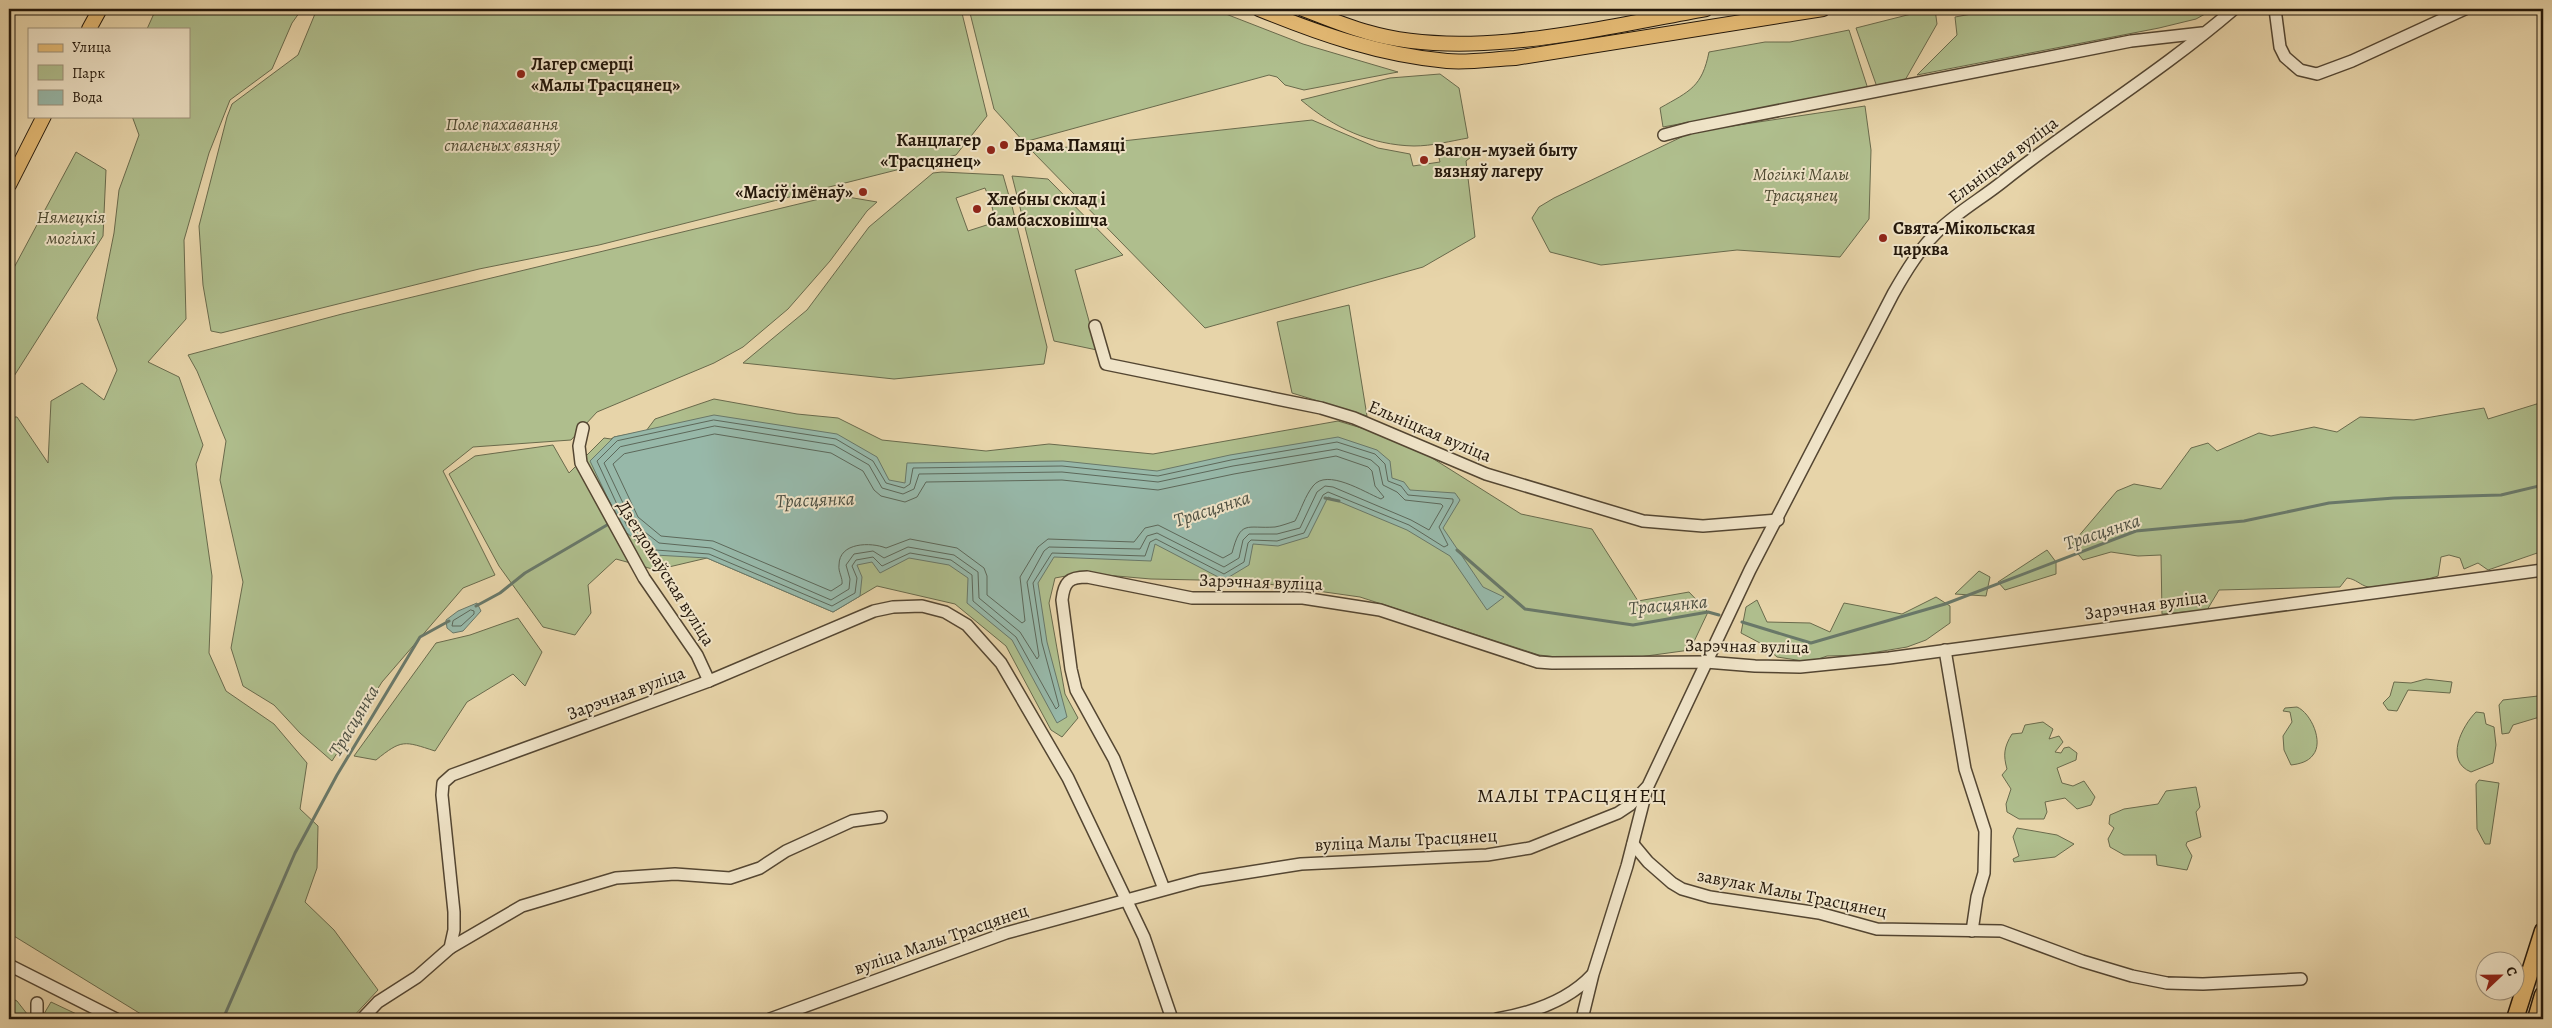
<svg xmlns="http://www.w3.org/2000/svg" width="2552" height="1028" font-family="Alegreya,serif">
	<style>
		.green { fill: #afbe8d; stroke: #696a4c }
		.water { fill: #97b8a9; stroke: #697869 }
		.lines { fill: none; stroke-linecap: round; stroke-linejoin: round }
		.shore { stroke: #5d685a; stroke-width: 1 }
		.stream { stroke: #697869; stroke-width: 3 }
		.minor-casing { stroke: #544632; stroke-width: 14 }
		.major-casing { stroke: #23170a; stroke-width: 16 }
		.highway-casing { stroke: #23170a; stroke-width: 19 }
		.minor { stroke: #efe3c7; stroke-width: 11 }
		.major { stroke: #e4ba74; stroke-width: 14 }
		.highway { stroke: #e4ba74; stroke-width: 16 }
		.poi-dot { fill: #8f2418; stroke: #efe3c7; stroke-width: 2 }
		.labels { text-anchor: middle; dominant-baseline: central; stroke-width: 4; stroke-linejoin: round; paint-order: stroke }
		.poi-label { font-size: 18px; font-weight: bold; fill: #23170a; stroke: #efe3c7; text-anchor: start }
		.park-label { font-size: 18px; font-style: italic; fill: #4d4931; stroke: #efe3c7 }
		.street-label { font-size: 18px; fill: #23170a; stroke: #efe3c7 }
		.water-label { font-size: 19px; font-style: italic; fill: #4c4f42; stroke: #efe3c7 }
		.quarter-label { font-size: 20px; letter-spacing: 1px; fill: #23170a; stroke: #efe3c7 }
	</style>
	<rect width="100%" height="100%" fill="#e7d4a9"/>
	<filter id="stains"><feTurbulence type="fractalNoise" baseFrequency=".004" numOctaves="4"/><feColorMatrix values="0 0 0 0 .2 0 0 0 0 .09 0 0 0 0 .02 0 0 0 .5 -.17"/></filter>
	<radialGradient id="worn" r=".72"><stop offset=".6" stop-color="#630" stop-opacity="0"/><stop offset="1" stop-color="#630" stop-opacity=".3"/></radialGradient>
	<g class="green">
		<path d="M156,9H302L292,23L272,69L230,100L209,153L184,240L186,319L148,362L179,377L203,445L196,464L212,576L209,653L226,691L274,724L307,763L300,809L318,826L317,868L305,902L334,930L378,990L351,1019H149L9,933V417H17L48,463L51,401L82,383L104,400L117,370L97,318L114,233L119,190L139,135L132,116H189V29H147Z"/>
		<path d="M317,9H961L987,116L956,155L599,245L479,269L221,333L211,331L203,285L199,226L227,117L232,104L298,55Z"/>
		<path d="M969,9H1213L1303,44L1398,72L1304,90L1285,85L1277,77L1269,75L1024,142L994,109Z"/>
		<path d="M1931,9H1935L1937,24L1904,82L1877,87L1856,28Z"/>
		<path d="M1999,9H2214L2196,19L2159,28L1917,75L1957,35L1955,17Z"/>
		<path d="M1849,30L1868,89L1663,127L1660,108C1690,91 1702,87 1709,52L1765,42H1790Z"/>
		<path d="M1440,74L1459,88L1468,138C1451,141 1432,146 1414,146C1371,145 1334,128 1301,100L1390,78Z"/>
		<path d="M1865,106L1871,150L1869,219L1840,257L1737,250L1601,265L1550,252L1532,218L1539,207L1554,198L1692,132Z"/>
		<path d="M1312,120L1378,148L1410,154L1413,166L1440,162L1437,150L1469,146L1471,157L1466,161L1475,237L1423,267L1205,328L1032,151Z"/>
		<path d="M76,152L106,170L103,236L9,384V277Z"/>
		<path d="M942,172L1003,175L1009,196L991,203L985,188L956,198L968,231L996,222L992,207L1011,202L1047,347L1044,364L894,379L743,363L807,310L869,227L933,173Z"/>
		<path d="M1012,176L1048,179L1123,255L1075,270L1097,350L1054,341Z"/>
		<path d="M836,195L877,202L867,211L830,261L788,309L743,347L714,363L597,412L571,440L473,447L443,471L495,575L463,588L382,682L332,761L300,733L274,705L243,686L231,648L243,582L220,480L226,441L197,371L188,355L342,314Z"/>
		<path d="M1349,305L1367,416L1292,393L1277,322Z"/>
		<path d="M714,399L797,414L838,418L882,440L986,451L1049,444L1153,454L1338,421L1405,441L1521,514L1592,529L1638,601L1689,592L1708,612L1690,650L1639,657L1573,659L1539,655L1360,597L1247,581L1151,579L1082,573L1055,578L1049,603L1065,694L1078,718L1062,737L1051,730L1006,646L955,604L877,586L833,612L707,558L656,570L616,559L588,585L591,613L575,635L543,627L499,566L449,474L475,456L553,445L569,473L604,438L611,439L614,437L646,431L655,419Z"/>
		<path d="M2543,402V551L2488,570L2478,563L2464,569L2460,558L2449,555L2441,557L2438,576C2423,581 2382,590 2368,587C2360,585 2356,579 2347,578L2340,587L2219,590L2207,610L2162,614L2161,555L2138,556L2111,552L2083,560L2071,545L2117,491L2134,484L2161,489L2191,448L2208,443L2217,451L2259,433L2271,436L2314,427L2337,432L2360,417L2414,420L2484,408L2488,419Z"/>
		<path d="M2047,550L2056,562V574L2005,590L1998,582Z"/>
		<path d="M1979,571L1990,577L1986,596L1955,594Z"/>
		<path d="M1936,597L1950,606V623L1926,640L1907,647L1859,655L1827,656L1810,662L1777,657L1762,644L1741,633L1746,607L1757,600L1767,622L1810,623L1830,632L1844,603L1902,614Z"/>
		<path d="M518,618L542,652L525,686L513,674L467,702L435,751C404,741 402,739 376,760L354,756L436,643L470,635Z"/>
		<path d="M2426,679L2452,682L2450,693L2408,690L2397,711L2388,710L2383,703L2390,696L2394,682L2411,683Z"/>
		<path d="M2538,696L2543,698V716L2513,725L2509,733L2502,734L2499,705L2503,700Z"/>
		<path d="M2297,707C2311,713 2324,742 2313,755C2308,762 2299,764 2291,765L2284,750L2283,736L2292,722L2290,712L2283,711L2285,708Z"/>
		<path d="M2476,712L2484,713L2486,724L2494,727L2496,745L2493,763L2471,772C2444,761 2462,726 2476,712Z"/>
		<path d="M2043,722L2053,729L2049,739L2059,736L2063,742L2055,752L2061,753L2064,748L2069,747L2077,753L2076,760L2057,768L2062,783L2073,786L2084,781L2095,797L2091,805L2077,809L2065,798L2045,802L2047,812L2044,819H2019L2007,812L2006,804L2011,789L2002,775L2007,769C2003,755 2004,747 2012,734L2022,733L2025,725Z"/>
		<path d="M2479,780L2499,783L2490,844H2485L2477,829L2476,784Z"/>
		<path d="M2196,787L2200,807L2196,812L2201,837L2187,842L2186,845L2192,856L2187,870L2157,865L2156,855H2124L2110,847L2108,839L2114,828L2109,824L2110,815L2124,809L2158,804L2166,791Z"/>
		<path d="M2017,828L2057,835L2074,844L2055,857L2014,862L2013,859L2019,856L2013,837Z"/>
		<path d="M9,997L17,1001L31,1019H9Z"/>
		<path d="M51,1002L87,1019H41Z"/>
	</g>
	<g class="water">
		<path d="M714,415L837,434L877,457L889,480L905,483L907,463L1063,461L1157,471L1230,455L1338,437L1377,450L1390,461L1392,478L1404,482L1410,490L1455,493L1460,500L1443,528L1483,587L1504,597L1487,610L1450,556L1407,530L1328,497L1308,537L1278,546L1253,544L1249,565L1224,580L1155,544L1151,561L1054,557L1038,583L1047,642L1067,717L1057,723L1012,640L967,603L968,578L949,565L909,558L880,573L872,562L857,565L862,577L860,596L833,612L707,558L655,555L623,530L590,461L614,437Z"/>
		<path d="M477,603L481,611L463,631L453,633L447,628L446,620L458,611Z"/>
	</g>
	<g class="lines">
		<g class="shore">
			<path d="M714,420L836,439L873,461L886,483L904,488L910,484L913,468L1062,466L1158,476L1231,460L1337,442L1375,454L1385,464L1388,481L1401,486L1408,495L1453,499V502L1439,527L1448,545L1444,547L1409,525L1328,492L1323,495L1304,533L1277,541L1251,540L1248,543L1244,562L1224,574L1156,539L1150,542L1145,556L1052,553L1033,583L1042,643L1059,706L1056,709L1016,637L973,601L972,575L951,560L910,553L882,566L873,557L856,560L852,566L857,578L855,593L832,606L709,554L656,550L627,526L597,461L617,441Z"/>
			<path d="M715,426L834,445L869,465L882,488L903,494L914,489L919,474L1062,472L1158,482L1233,466L1337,449L1371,460L1379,467L1383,485L1397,492L1405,500L1441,504L1443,506L1429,530L1411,520L1333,487L1325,486L1317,492L1300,528L1277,534H1249L1243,540L1239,558L1224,567L1157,533L1147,536L1140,549L1049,547L1044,551L1027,582L1039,656L1037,659L1020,632L979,598L978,572L954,555L908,547L884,558L873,551L854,554L846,565L850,579L849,589L831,600L711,548L659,543L632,522L604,463L620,447Z"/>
			<path d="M715,434L831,453L863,471L874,490L881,496L905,502L917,497L926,482L1062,480L1158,490L1234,474L1336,456L1368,467L1372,471L1375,486L1384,497L1381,499C1364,492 1327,468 1313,486C1305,496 1301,510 1295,521C1289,523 1281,526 1275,527C1246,529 1241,519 1232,553L1223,558L1158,525L1145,528L1134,542L1048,539L1038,547L1020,577L1025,621L1022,623L987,595V576L984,568L957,548L910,539L886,548C871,542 839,542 839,565C838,572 843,578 842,584L831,591L713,541L661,536L638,517L613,464L624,454Z"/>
			<path d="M471,610L474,611V614L461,626H452L453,621Z"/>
		</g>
		<g class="stream">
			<path d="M1325,498L1339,501"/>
			<path d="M1457,550L1525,609L1633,625L1708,612L1719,615"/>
			<path d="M476,606L500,593L525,573L607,525"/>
			<path d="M1742,622L1811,643L1945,604L2136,531L2244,521L2329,503L2394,498L2501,495L2543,485"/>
			<path d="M223,1019L295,853L337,775L420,637L449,621"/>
		</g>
		<defs>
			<g id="minor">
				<path d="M2275,9L2280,47L2285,57L2300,70L2317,74L2352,61L2465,9"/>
				<path d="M1664,135L1690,128L2131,41L2202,33"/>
				<path d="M1095,326L1106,364L1321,408L1354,418L1486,474L1643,521L1703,526L1778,520"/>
				<path d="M583,428L579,446L581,463L644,578L697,655L709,681"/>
				<path d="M1945,650L1965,769L1985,831L1984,873L1977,897L1972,931"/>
				<path d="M1633,844L1648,862L1672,883L1682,889L1710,897L1819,913L1877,929L2001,931L2082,961L2132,976L2167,983L2203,984L2301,979"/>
				<path d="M1164,889L1114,759L1076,690L1071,669L1062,600C1064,582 1069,577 1087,577L1192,598H1303L1380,610L1538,662L1552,663L1706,662L1755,666L1800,667L1889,658L2543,570"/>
				<path d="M450,948L522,906L616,878L675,874L730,878L760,868L786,851L852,821L881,817"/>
				<path d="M9,965L116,1019"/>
				<path d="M37,1019V1003"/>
				<path d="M362,1019L378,1002L417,977L450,948L454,930V912L442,795L443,783L452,775L709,681L874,611L893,607L922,606L945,612L967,625L1001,663L1068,778L1144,937L1172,1019"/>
				<path d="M770,1019L1006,933L1200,880L1301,864L1487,855L1530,848L1618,813L1630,805L1648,786L1750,570L1893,294C1906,271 1920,248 1939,230C1959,211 1984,197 2006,179C2080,121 2162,71 2234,9"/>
				<path d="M1497,1019C1531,1013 1568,1001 1592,975"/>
				<path d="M1582,1019L1593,974L1627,866L1647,788"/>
			</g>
			<g id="major">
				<path d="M1259,9C1320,34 1380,55 1447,61C1469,63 1493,59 1515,58L1823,9"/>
				<path d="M1303,9C1324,17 1345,26 1367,32C1468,62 1604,27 1706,9"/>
				<path d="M89,29L100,9"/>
				<path d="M9,185L44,116"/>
			</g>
			<g id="highway">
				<path d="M2515,1019L2543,931"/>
				<path d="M2536,1019L2543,995"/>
			</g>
		</defs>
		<use href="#minor" class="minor-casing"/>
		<use href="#major" class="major-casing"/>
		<use href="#highway" class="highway-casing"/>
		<use href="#minor" class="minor"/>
		<use href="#major" class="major"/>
		<use href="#highway" class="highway"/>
	</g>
	<g class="poi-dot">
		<circle cx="521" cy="74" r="5"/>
		<circle cx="1004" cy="145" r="5"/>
		<circle cx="991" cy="150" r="5"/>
		<circle cx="1424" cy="160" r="5"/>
		<circle cx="863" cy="192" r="5"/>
		<circle cx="977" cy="209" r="5"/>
		<circle cx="1883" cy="238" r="5"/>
	</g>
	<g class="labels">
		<g class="poi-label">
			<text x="531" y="64">Лагер смерці<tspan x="531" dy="21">«Малы Трасцянец»</tspan></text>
			<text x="981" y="140" text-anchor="end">Канцлагер<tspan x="981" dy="21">«Трасцянец»</tspan></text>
			<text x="1014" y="145">Брама Памяці</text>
			<text x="1434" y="150">Вагон-музей быту<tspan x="1434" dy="21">вязняў лагеру</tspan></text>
			<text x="853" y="192" text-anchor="end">«Масіў імёнаў»</text>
			<text x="987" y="199">Хлебны склад і<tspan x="987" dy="21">бамбасховішча</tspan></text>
			<text x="1893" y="228">Свята-Мікольская<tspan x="1893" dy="21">царква</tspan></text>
		</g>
		<g class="park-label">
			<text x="502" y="124">Поле пахавання<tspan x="502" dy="21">спаленых вязняў</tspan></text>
			<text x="1801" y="174">Могілкі Малы<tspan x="1801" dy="21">Трасцянец</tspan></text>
			<text x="71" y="217">Нямецкія<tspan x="71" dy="21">могілкі</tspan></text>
		</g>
		<g class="street-label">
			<text transform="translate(2003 160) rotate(-37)">Ельніцкая вуліца</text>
			<text transform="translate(1430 431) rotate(23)">Ельніцкая вуліца</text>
			<text transform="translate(666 573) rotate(58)">Дзетдомаўская вуліца</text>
			<text transform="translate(1261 582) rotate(2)">Зарэчная вуліца</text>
			<text transform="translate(2146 605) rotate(-8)">Зарэчная вуліца</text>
			<text transform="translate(1747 646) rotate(1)">Зарэчная вуліца</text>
			<text transform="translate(626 693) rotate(-20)">Зарэчная вуліца</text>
			<text transform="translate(1406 840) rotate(-3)">вуліца Малы Трасцянец</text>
			<text transform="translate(1792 893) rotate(11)">завулак Малы Трасцянец</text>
			<text transform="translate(941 939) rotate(-19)">вуліца Малы Трасцянец</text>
		</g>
		<g class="water-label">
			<text transform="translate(815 500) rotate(-2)">Трасцянка</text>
			<text transform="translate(1212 509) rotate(-18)">Трасцянка</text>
			<text transform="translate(2102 532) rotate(-18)">Трасцянка</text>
			<text transform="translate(1668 605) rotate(-5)">Трасцянка</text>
			<text transform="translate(354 721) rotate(-59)">Трасцянка</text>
		</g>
		<g class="quarter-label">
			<text x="1572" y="795">МАЛЫ ТРАСЦЯНЕЦ</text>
		</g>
	</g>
	<rect width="2552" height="1028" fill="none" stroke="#e7d4a9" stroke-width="30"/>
	<rect x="10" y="10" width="2532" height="1008" fill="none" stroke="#23170a" stroke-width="2.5"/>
	<rect x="15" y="15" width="2522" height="998" fill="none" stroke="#23170a"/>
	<rect x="28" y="28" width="162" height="90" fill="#efe3c7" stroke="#9d917b"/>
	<rect x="38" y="44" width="25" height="8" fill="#e4ba74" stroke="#9d917b"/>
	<text x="72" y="52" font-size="15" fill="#23170a">Улица</text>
	<rect x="38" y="65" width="25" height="15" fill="#afbe8d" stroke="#9d917b"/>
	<text x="72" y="78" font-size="15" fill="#23170a">Парк</text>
	<rect x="38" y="90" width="25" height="15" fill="#97b8a9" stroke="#9d917b"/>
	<text x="72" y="102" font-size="15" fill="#23170a">Вода</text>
	<g transform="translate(2500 976) rotate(68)"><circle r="24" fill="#efe3c7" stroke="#9d917b"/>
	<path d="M0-4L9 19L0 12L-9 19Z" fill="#8f2418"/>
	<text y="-8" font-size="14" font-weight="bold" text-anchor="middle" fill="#23170a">С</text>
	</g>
	<rect width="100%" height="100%" filter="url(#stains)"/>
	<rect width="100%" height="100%" fill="url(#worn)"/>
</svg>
